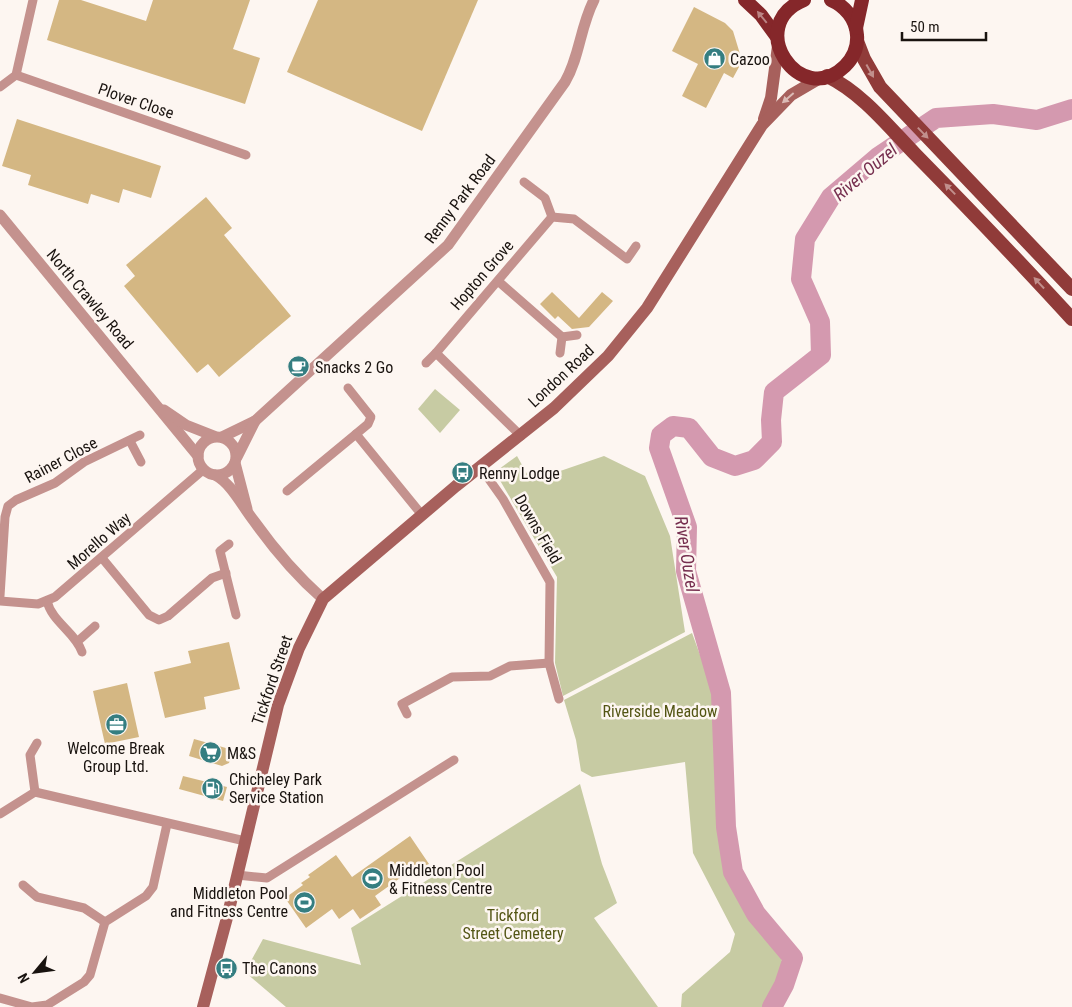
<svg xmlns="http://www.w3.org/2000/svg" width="1072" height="1007" font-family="'Roboto Condensed',sans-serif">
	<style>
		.green { fill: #c7cba3 }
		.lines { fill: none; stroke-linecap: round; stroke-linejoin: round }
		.river { stroke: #d499af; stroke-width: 20 }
		.building { fill: #d4b783 }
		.minor { stroke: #c4928e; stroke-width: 9 }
		.tertiary { stroke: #c4928e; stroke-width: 11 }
		.secondary { stroke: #a7605c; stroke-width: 12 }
		.primary { stroke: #903b39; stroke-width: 14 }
		.trunk { stroke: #85272a; stroke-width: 14 }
		.oneway { fill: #bb8484 }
		.oneway2 { fill: #c18f8c }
		.oneway3 { fill: #dbbab5 }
		.labels { text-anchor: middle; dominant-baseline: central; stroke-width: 5; stroke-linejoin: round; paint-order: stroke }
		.poi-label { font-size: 16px; fill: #19130f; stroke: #fdf6f1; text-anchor: start }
		.street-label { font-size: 16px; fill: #19130f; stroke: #fdf6f1 }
		.park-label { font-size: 16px; fill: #535514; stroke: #fdf6f1 }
		.water-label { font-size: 18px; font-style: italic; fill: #762f4f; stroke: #fdf6f1 }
	</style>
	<rect width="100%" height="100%" fill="#fdf6f1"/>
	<g class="green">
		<path d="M435,389L460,410L440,433L418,409Z"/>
		<path d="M517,456L531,481L604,456L645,476L670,536L685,632L563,696L555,663L557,577L495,472Z"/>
		<path d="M692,633L713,690L714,753L725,867L750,914L780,952L783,966L764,1007H681L682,994L730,952L735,934L693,853L685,762L592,777L581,771L576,740L564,700Z"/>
		<path d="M580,784L602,864L617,903L594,918L658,1007H286L245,972L263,939L361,965L351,928Z"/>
	</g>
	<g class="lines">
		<path class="river" d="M772,1007L784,985L793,958L756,914L733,872L726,827L721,693L686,571L687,527L659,448L661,435L673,426L689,428L712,457L735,466L754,460L772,442L771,420L774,392L821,355L820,322L801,279L805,239L831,197L878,157L936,118L993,114L1037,120L1072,109"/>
	</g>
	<g class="building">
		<path d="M59,0H81L146,21L153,0H250L233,49L260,58L245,104L47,40Z"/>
		<path d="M318,0H478L422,131L287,72Z"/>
		<path d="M694,7L725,23L733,31L740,54L739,67L733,78L724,73L706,108L682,96L698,64L672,51Z"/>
		<path d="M17,119L161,166L151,198L123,189L119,203L91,194L88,204L28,185L31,175L2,166Z"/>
		<path d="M206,197L232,228L224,235L291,316L219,377L208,364L197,373L124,286L135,276L126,265Z"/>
		<path d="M552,292L579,318L602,292L613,301L589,327L572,329L558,316L555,319L540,304Z"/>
		<path d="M229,642L240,689L204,697L206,709L165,718L154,672L191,663L188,651Z"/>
		<path d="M127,683L139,737L105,744L93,691Z"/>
		<path d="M194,739L233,750L229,763L222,766L189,756Z"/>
		<path d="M183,776L227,787L223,801L179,789Z"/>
		<path d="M410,836L429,864L417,872L414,868L375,896L381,905L360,919L353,909L339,919L332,909L306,928L285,898L303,885L301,883L310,877L308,875L336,855L352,877Z"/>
	</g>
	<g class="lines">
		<g class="minor">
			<path d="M16,75L246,155"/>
			<path d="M0,87L16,75L33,0"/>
			<path d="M524,182L545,198L552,217"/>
			<path d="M498,281L562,337L560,353"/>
			<path d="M562,337L577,335"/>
			<path d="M426,363L436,353"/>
			<path d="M348,388L371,417L368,424L356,434"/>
			<path d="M521,436L436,353L552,217L574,219L627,259L636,246"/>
			<path d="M130,441L141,462"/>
			<path d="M481,468L503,499L550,582L549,663L559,699"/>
			<path d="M287,491L356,434L422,515"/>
			<path d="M229,544L220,551L236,615"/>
			<path d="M102,558L149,615L159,620L168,616L212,578L226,573"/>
			<path d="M0,596L5,517L8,506L16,500L55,483L84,462L140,435"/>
			<path d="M0,601L38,604L55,597L204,469"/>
			<path d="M47,601C52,622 75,632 82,652"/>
			<path d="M78,641L95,626"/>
			<path d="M407,714L402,704L452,677L490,676L510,666L549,663"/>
			<path d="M35,792L30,755L37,743"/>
			<path d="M0,814L35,792L245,841"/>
			<path d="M237,875L267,878L454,760"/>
			<path d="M23,885L37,897L84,908L105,922"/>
			<path d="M0,998L32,1007L47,1005L84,982L90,975L105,922L146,896L153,887L167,824"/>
		</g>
		<g class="tertiary">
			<path d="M0,215L198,456"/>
			<path d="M164,410L186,425L214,436"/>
			<circle cx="217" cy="456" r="19"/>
			<path d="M222,437L255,421L448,245L565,82C580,56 580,27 594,0"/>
			<path d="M237,457L255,421"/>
			<path d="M235,463L247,509"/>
			<path d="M215,475C232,484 242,506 254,521C274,549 297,576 323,599"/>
		</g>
		<g class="secondary">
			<path d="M764,119L771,98L778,46"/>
			<path d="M203,1007L228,914L278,705L299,648L323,599L456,486L554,408L608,356L647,308L762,125L791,95L820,78"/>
		</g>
		<g class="primary">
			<path d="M857,41L864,59L880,87L1072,289"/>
			<path d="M827,76C862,93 888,126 915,154C968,208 1021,263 1072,319"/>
		</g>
		<g class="trunk">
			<path d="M745,0L761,15L777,37"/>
			<path d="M804,0C743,25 800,110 845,66C853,58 858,47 857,35C856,19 845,6 831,0"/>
			<path d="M856,28L862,0"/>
		</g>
	</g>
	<defs><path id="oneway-solid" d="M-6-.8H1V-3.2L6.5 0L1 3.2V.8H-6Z" transform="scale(1.25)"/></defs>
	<use class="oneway" href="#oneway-solid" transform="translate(762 17) rotate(-129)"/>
	<g class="oneway2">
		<use href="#oneway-solid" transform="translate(870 71) rotate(61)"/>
		<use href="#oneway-solid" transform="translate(923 133) rotate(46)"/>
		<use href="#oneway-solid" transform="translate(950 189) rotate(-134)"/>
		<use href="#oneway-solid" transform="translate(1039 283) rotate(-133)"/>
	</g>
	<use class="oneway3" href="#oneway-solid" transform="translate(788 98) rotate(139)"/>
	<defs>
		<symbol id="shop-disc" viewBox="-11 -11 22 22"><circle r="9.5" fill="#357e81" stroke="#fdf6f1"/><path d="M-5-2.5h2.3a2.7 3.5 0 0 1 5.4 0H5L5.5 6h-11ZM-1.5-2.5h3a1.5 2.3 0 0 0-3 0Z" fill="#fff"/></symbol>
		<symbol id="cafe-disc" viewBox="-11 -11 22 22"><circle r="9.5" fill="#357e81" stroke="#fdf6f1"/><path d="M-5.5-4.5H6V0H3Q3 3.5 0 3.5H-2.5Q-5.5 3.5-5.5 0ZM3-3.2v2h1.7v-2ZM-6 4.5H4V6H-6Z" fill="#fff"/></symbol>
		<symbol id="bus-disc" viewBox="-11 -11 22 22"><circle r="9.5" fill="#357e81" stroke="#fdf6f1"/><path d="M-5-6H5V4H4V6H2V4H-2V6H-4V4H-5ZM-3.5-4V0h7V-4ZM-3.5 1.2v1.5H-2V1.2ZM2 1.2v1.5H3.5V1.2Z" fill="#fff"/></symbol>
		<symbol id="office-disc" viewBox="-11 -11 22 22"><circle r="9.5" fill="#357e81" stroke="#fdf6f1"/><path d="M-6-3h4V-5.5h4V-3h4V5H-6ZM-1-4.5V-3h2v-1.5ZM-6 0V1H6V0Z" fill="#fff"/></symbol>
		<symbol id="supermarket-disc" viewBox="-11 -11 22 22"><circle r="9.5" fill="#357e81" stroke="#fdf6f1"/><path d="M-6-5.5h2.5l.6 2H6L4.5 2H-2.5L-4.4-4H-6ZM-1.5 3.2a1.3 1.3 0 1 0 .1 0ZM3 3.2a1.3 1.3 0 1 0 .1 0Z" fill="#fff"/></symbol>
		<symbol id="fuel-disc" viewBox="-11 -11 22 22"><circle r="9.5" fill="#357e81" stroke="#fdf6f1"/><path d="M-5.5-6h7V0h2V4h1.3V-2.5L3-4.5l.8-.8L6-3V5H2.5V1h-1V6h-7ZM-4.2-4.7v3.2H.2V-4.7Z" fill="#fff"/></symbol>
		<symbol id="stadium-disc" viewBox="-11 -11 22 22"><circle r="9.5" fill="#357e81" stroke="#fdf6f1"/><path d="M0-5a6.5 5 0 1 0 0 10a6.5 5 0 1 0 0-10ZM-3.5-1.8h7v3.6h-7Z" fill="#fff"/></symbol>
	</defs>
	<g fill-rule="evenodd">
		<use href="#shop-disc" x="702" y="46" width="25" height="25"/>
		<use href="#cafe-disc" x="286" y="354" width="25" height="25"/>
		<use href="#bus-disc" x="450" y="460" width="25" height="25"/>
		<use href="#office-disc" x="104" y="712" width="25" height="25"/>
		<use href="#supermarket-disc" x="198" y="740" width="25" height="25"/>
		<use href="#fuel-disc" x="200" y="776" width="25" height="25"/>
		<use href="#stadium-disc" x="360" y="866" width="25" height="25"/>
		<use href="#stadium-disc" x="292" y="890" width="25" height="25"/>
		<use href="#bus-disc" x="214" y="956" width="25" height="25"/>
	</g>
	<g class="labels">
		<g class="poi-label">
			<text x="730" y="59">Cazoo</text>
			<text x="315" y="367">Snacks 2 Go</text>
			<text x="479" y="473">Renny Lodge</text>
			<text x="116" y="748" text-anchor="middle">Welcome Break<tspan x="116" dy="18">Group Ltd.</tspan></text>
			<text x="227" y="753">M&amp;S</text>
			<text x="229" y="779">Chicheley Park<tspan x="229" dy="18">Service Station</tspan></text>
			<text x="389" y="870">Middleton Pool<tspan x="389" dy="18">&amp; Fitness Centre</tspan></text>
			<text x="288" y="893" text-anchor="end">Middleton Pool<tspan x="288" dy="18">and Fitness Centre</tspan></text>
			<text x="242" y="968">The Canons</text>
		</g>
		<g class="street-label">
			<text transform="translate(136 101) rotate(19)">Plover Close</text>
			<text transform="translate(460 199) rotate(-53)">Renny Park Road</text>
			<text transform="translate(482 275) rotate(-49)">Hopton Grove</text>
			<text transform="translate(90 299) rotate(50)">North Crawley Road</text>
			<text transform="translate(561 376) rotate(-43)">London Road</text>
			<text transform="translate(61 460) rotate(-28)">Rainer Close</text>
			<text transform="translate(538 529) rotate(60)">Downs Field</text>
			<text transform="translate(99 541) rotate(-41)">Morello Way</text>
			<text transform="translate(272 680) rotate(-71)">Tickford Street</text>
		</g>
		<g class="park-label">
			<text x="660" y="711">Riverside Meadow</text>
			<text x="513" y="915">Tickford<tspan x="513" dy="18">Street Cemetery</tspan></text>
		</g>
		<g class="water-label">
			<text transform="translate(865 172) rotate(-40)">River Ouzel</text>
			<text transform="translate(687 554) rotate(81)">River Ouzel</text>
		</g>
	</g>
	<g transform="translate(35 972) rotate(241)" stroke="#fdf6f1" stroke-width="4" paint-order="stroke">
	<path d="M0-4L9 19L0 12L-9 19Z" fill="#19130f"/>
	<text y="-8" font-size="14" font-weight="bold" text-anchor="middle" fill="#19130f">N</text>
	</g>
	<path d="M902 32v8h84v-8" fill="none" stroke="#19130f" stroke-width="2.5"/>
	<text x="910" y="32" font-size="15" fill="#19130f" stroke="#fdf6f1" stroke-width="4" paint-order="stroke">50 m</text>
</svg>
